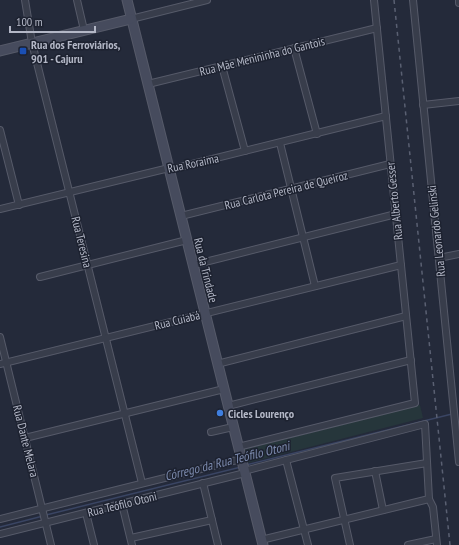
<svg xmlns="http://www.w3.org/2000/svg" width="459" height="545" font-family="'PT Sans Narrow',sans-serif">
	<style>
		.green { fill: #26363b }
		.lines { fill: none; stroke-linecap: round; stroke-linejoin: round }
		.stream { stroke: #3a4563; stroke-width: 1.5 }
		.street-casing { stroke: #565a69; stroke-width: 8 }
		.secondary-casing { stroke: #565a69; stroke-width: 11 }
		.street { stroke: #383d4b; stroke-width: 6 }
		.secondary { stroke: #464b5d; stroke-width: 9 }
		.rail { stroke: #5a6072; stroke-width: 1.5; stroke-dasharray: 4 4; stroke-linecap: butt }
		.transit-dot { fill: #1a4fb4; stroke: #1d2230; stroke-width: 1.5 }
		.shop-dot { fill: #3f7fe0; stroke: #1d2230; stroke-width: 1.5 }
		.labels { text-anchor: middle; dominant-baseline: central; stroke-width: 3; stroke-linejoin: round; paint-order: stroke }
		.poi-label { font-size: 12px; font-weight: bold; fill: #b3b7c6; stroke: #1d2230; text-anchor: start }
		.street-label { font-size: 12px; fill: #b3b7c6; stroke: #1d2230 }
		.water-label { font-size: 13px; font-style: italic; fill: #7c8aad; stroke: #1d2230 }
	</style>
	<rect width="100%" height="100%" fill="#242a3a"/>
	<path class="green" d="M420,405L423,418L247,463L243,450Z"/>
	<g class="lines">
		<g class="stream">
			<path d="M246,465L452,414"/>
			<path d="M46,515L241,467"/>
			<path d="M0,527L43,516"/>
		</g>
		<defs>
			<g id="street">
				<path d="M25,0L32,43L142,483"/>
				<path d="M77,0L84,30"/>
				<path d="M413,0L459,462"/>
				<path d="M459,0V3"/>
				<path d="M131,19L207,0"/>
				<path d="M294,48L317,134"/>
				<path d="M222,66L245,151"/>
				<path d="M148,84L377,28"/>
				<path d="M423,105L459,101"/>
				<path d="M0,130L19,205"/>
				<path d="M280,143L315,286"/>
				<path d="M0,209L169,168H176L386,116"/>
				<path d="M181,216L390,164"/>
				<path d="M439,258L459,254"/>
				<path d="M193,265L396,214"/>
				<path d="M40,277L187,240"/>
				<path d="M0,337L51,545"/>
				<path d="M0,364L401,265"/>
				<path d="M217,364L406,316"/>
				<path d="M228,406L411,360"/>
				<path d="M211,432L233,427"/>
				<path d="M25,438L224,389"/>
				<path d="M238,447L415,403L374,0"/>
				<path d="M286,460L308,545"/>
				<path d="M244,471L425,424L429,499L433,507L437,545"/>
				<path d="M375,471L383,510"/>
				<path d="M203,483L218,545"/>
				<path d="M122,504L132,545"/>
				<path d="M86,513L94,545"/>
				<path d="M0,519L241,459"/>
				<path d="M0,534L245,473"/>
				<path d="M131,538L212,520"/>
				<path d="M261,540L429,499"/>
				<path d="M350,545L335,478L427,463"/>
				<path d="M408,545L436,539"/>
			</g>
			<g id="secondary">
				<path d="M127,0L263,545"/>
				<path d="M0,51L131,19"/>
			</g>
		</defs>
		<use href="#street" class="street-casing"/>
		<use href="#secondary" class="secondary-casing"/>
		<use href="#street" class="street"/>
		<use href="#secondary" class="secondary"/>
		<path class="rail" d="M394,0L450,545"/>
	</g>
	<rect class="transit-dot" x="19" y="47" width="8" height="8" rx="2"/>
	<circle class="shop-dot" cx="220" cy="413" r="4"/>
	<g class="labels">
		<g class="poi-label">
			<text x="31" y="44">Rua dos Ferroviários,<tspan x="31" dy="14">901 - Cajuru</tspan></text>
			<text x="228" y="413">Cicles Lourenço</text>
		</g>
		<g class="street-label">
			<text transform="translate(262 56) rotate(-14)">Rua Mãe Menininha do Gantois</text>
			<text transform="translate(193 163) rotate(-12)">Rua Roraima</text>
			<text transform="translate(286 190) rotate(-14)">Rua Carlota Pereira de Queiroz</text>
			<text transform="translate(394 201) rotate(-96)">Rua Alberto Gesser</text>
			<text transform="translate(436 231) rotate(-96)">Rua Leonardo Gelinski</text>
			<text transform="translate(82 242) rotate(76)">Rua Teresina</text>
			<text transform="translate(206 270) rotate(76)">Rua da Trindade</text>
			<text transform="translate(177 320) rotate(-14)">Rua Cuiabá</text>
			<text transform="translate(26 441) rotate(76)">Rua Dante Melara</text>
			<text transform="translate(122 504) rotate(-14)">Rua Teófilo Otoni</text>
		</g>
		<g class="water-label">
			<text transform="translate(227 461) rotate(-14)">Córrego da Rua Teófilo Otoni</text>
		</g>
	</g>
	<path d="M10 26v6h85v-6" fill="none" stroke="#b3b7c6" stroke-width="2"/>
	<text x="16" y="26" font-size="12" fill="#b3b7c6" stroke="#1d2230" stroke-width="3" paint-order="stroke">100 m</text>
</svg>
